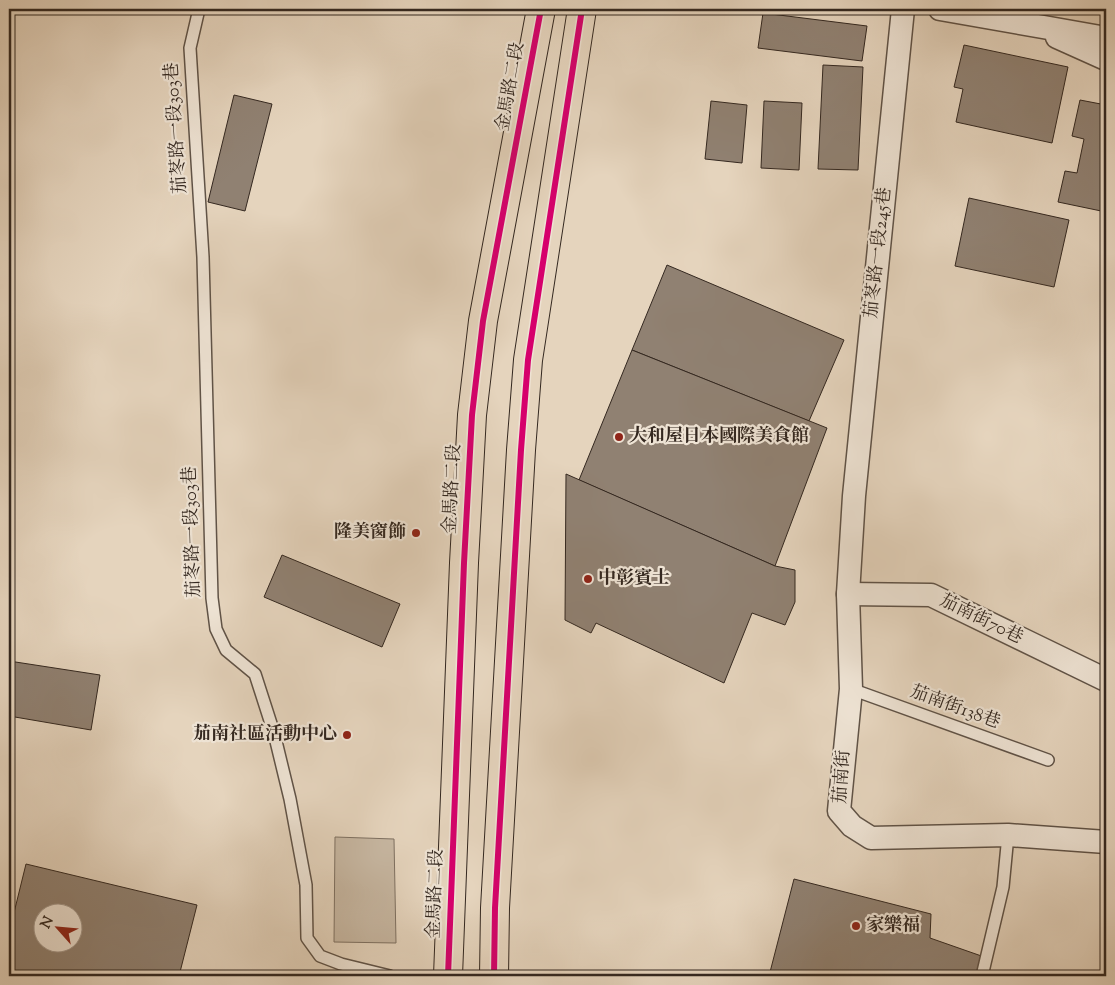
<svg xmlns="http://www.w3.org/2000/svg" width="1115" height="985" font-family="'Sorts Mill Goudy','Noto Serif TC',serif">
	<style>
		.pitch { fill: #c7b7a2; stroke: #7e7061 }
		.building { fill: #908172; stroke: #342820; fill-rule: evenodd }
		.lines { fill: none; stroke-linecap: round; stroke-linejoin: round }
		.lane-casing { stroke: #605347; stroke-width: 14 }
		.street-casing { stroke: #605347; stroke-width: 25 }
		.primary-casing { stroke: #342820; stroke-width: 30 }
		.lane { stroke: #eee3d4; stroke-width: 11 }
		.street { stroke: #eee3d4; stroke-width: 22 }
		.primary { stroke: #e5d4bd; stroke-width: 28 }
		.cycleway-casing { stroke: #eee3d4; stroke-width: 9 }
		.cycleway { stroke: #d6006c; stroke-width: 6 }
		.poi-dot { fill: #8f2418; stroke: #eee3d4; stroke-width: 2 }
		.labels { text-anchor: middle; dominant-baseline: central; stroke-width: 4.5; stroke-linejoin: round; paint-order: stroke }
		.street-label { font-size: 18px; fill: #342820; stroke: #eee3d4 }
		.poi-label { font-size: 18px; font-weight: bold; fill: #342820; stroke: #eee3d4; text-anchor: start }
	</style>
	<rect width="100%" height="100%" fill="#e5d4bd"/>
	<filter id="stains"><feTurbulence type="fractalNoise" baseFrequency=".004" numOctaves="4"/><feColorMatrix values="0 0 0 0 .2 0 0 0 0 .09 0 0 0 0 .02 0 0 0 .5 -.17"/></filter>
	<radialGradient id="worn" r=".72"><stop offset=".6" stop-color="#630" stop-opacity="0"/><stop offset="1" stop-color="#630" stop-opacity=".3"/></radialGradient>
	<path class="pitch" d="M335,837L394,839L396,943L334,942Z"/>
	<g class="building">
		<path d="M763,13L867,26L862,61L758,48Z"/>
		<path d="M964,45L1068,67L1052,143L956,122L963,89L954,87Z"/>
		<path d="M823,65L863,67L858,170L818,169Z"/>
		<path d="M234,95L272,104L245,211L208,202Z"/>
		<path d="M1080,100L1106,105V212L1058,202L1065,171L1077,173L1084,139L1072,136Z"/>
		<path d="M711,101L747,105L742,163L705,159Z"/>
		<path d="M764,101L802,103L799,170L761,168Z"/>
		<path d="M969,198L1069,220L1054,287L955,266Z"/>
		<path d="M667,265L844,340L809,421L632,350Z"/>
		<path d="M632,350L827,428L775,566L579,480Z"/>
		<path d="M566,474L775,566L795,570V602L785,625L752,613L724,683L596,623L591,633L565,620Z"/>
		<path d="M282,555L400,604L382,647L264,597Z"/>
		<path d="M9,661L100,675L91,730L9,716Z"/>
		<path d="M26,864L197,905L179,976H9V933ZM42,912H72V942H42Z"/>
		<path d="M794,879L931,914L930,938L990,959L984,976H769Z"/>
	</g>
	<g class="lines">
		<defs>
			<g id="lane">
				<path d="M199,9L190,48L203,257L212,598L216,629L226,650L255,674L274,733L290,799L306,885L307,938L320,956L341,964L390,976"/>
				<path d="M851,689L1048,760"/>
				<path d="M982,976L1003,887L1008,835"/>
			</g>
			<g id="street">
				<path d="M903,9L854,496L848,594L851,689L839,811L852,826L871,838L1008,835L1106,842"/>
				<path d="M940,9L1106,38"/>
				<path d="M1057,37L1106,59"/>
				<path d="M848,594L931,595L1106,680"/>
			</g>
			<g id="primary">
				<path d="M448,976L464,563L472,415L483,321L541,9"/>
				<path d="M494,976L495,908L521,450L528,360L582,9"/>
			</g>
		</defs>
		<use href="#lane" class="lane-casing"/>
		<use href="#street" class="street-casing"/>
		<use href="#primary" class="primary-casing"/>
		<use href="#lane" class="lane"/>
		<use href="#street" class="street"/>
		<use href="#primary" class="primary"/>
		<defs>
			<g id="cycleway">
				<path d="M448,976L464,563L472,415L483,321L541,9"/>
				<path d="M494,976L495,908L521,450L528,360L582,9"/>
			</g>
		</defs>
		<use href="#cycleway" class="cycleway-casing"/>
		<use href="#cycleway" class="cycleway"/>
	</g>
	<g class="poi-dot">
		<circle cx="619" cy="437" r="5"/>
		<circle cx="416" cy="533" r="5"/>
		<circle cx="588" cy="579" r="5"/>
		<circle cx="347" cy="735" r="5"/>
		<circle cx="856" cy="926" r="5"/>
	</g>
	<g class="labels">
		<g class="street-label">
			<text transform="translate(511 87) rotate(-80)">金馬路二段</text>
			<text transform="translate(177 128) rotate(-94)">茄苳路一段303巷</text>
			<text transform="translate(879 253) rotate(-84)">茄苳路一段245巷</text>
			<text transform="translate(453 489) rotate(-87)">金馬路二段</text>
			<text transform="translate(193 532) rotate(-92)">茄苳路一段303巷</text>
			<text transform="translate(981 620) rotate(26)">茄南街70巷</text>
			<text transform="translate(955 708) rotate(20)">茄南街138巷</text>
			<text transform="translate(843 777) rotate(-86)">茄南街</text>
			<text transform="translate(436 894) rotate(-88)">金馬路二段</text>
		</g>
		<g class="poi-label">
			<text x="629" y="437">大和屋日本國際美食館</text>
			<text x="406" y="533" text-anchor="end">隆美窗飾</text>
			<text x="598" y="579">中彰賓士</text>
			<text x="337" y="735" text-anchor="end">茄南社區活動中心</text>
			<text x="866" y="926">家樂福</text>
		</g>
	</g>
	<rect width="1115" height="985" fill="none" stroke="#e5d4bd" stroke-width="30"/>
	<rect x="10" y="10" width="1095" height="965" fill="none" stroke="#342820" stroke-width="2.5"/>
	<rect x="15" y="15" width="1085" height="955" fill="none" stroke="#342820"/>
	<g transform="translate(58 928) rotate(297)"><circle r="24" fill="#eee3d4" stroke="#a4988c"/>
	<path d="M0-4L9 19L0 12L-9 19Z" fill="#8f2418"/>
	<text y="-8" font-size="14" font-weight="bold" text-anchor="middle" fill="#342820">N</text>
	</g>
	<rect width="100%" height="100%" filter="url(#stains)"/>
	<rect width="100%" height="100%" fill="url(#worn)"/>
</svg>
